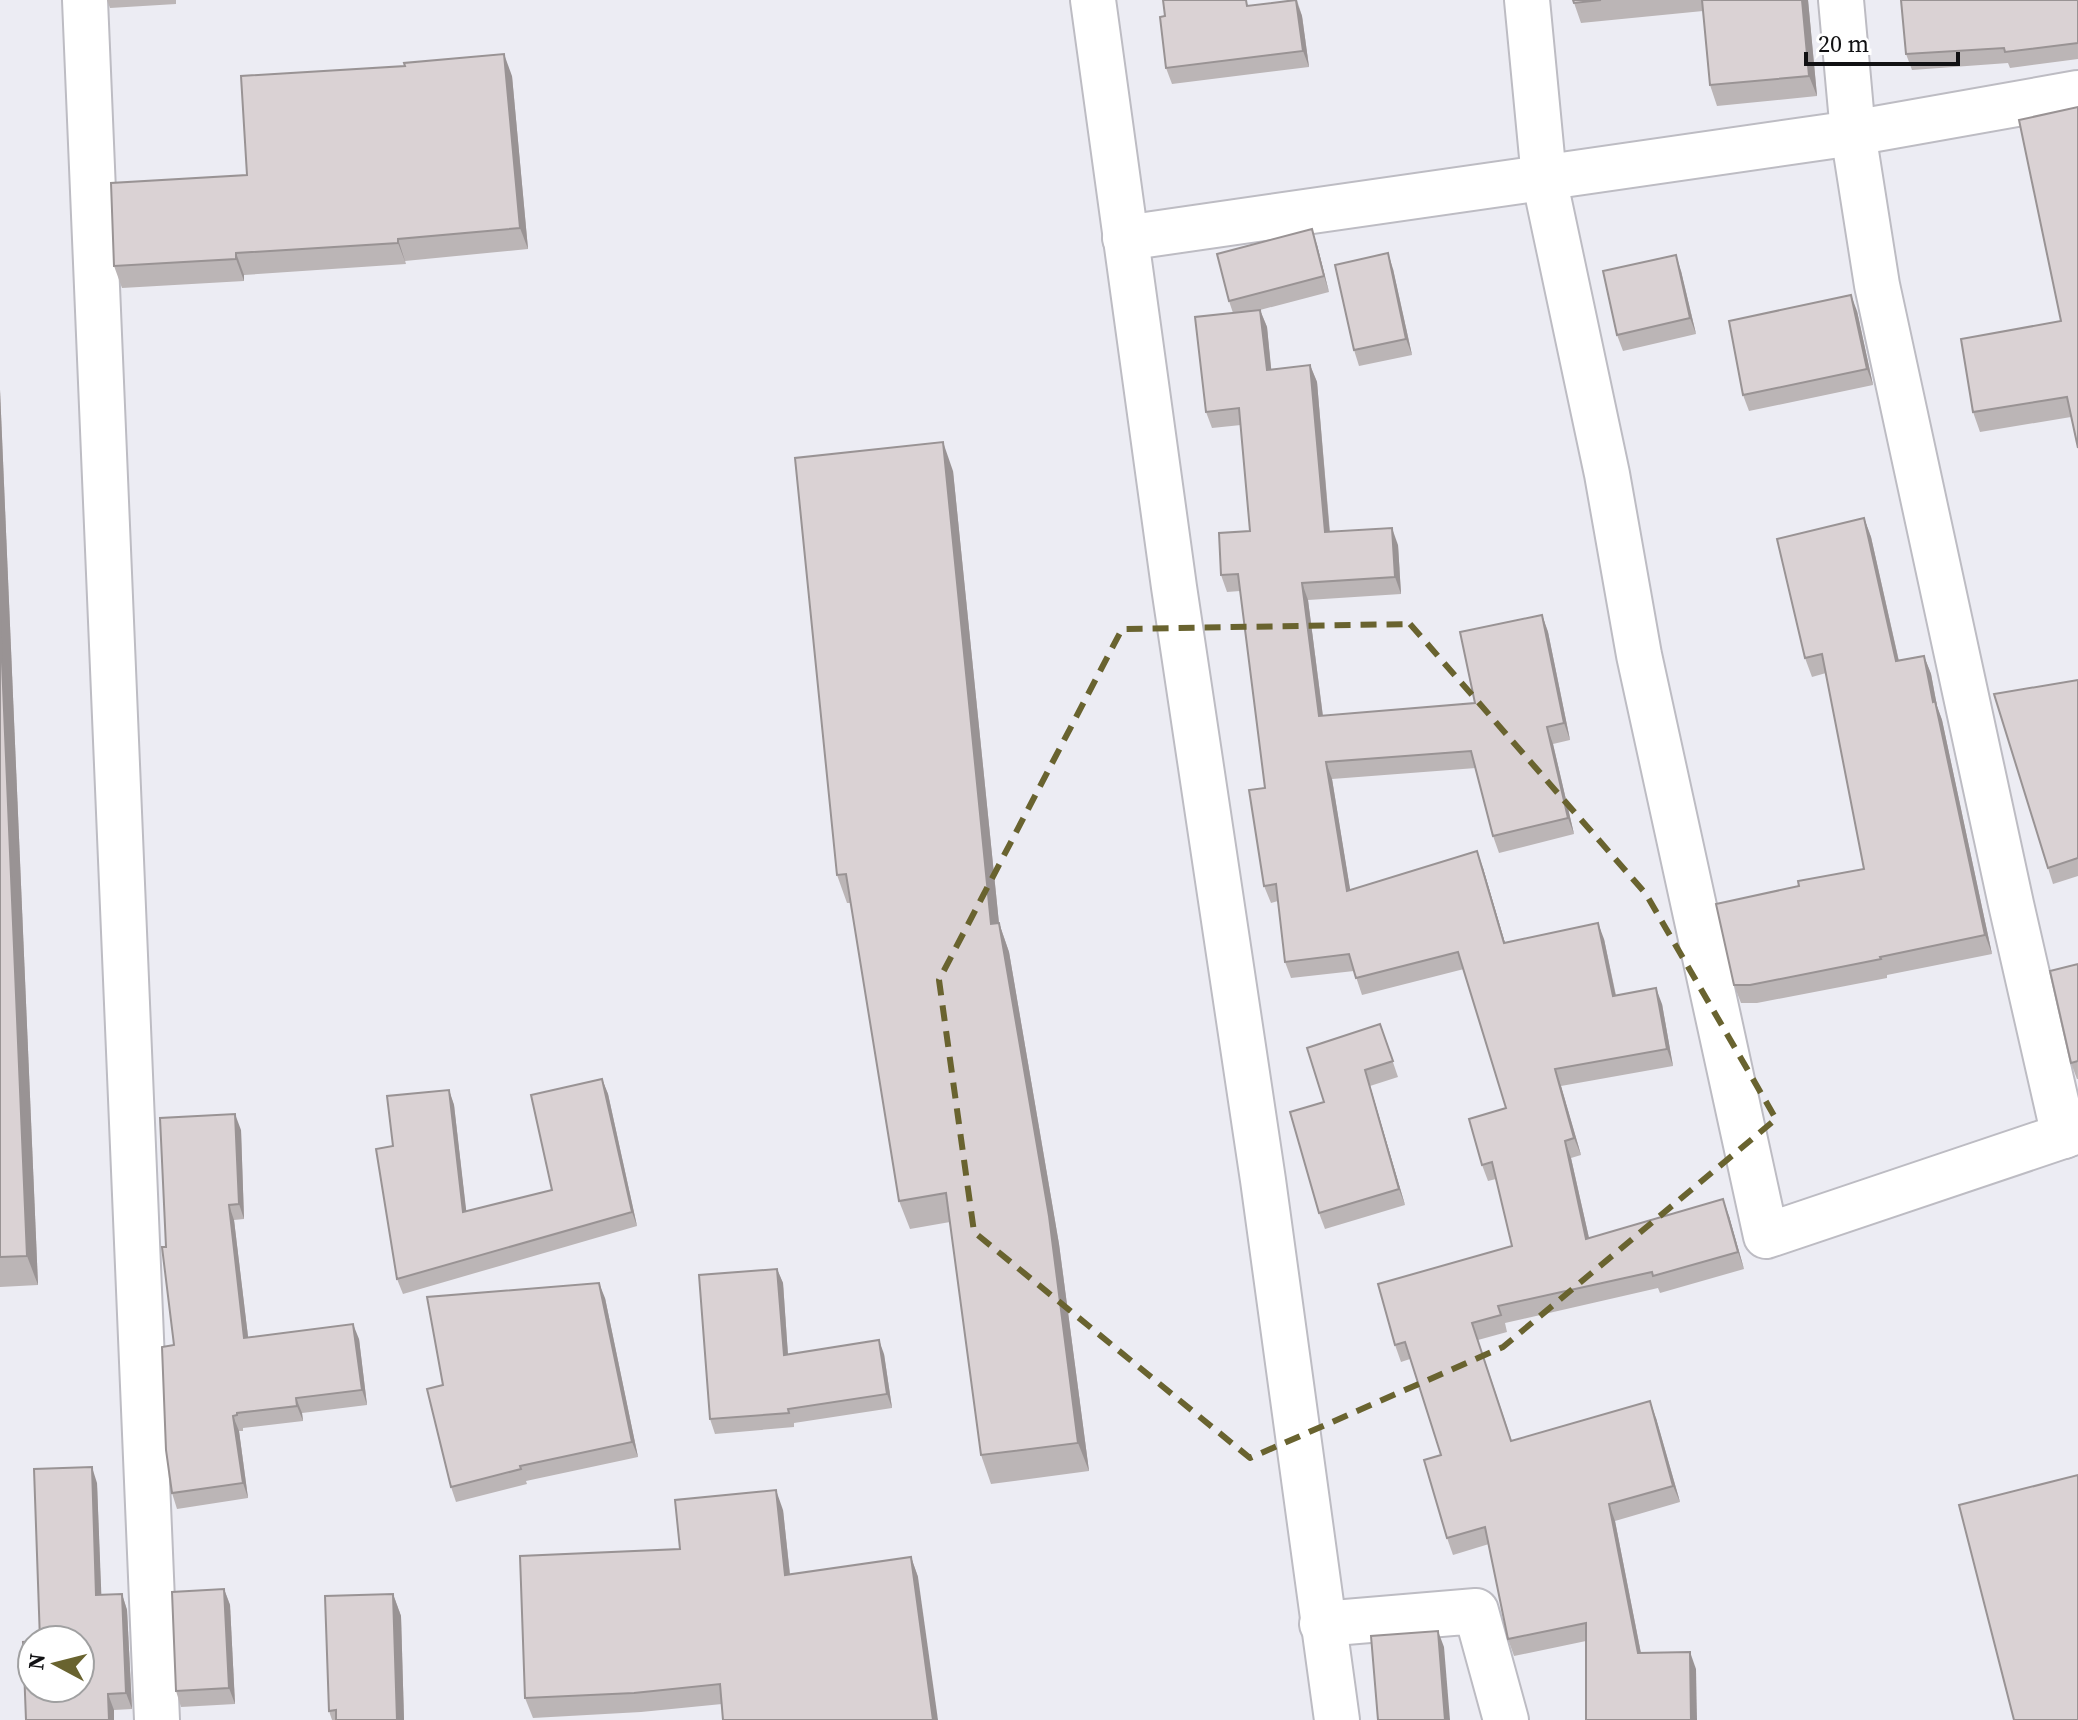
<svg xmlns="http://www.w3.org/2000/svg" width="2078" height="1720" font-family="'Source Serif 4',serif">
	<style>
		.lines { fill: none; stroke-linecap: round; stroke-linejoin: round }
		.minor-casing { stroke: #bdbcc3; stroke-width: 48 }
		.tertiary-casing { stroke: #bdbcc3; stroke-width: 48 }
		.minor { stroke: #fff; stroke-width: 44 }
		.tertiary { stroke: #fff; stroke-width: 44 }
		.wall { fill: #bbb5b6 }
		.shaded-wall { fill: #999394 }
		.building { fill: #dad2d4; stroke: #999394; stroke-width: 2 }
		.marked { fill: none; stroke: #69632f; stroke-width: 6; stroke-dasharray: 16 10; stroke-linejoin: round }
	</style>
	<rect width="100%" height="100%" fill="#ececf3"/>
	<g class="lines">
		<defs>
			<g id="minor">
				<path d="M85,0L157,1720"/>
				<path d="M1527,0L1544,178L1607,474L1639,655L1766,1236L2078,1131"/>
				<path d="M1841,0L1853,133L1877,285L2011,904L2064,1136"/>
				<path d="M1125,238L1853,133L2078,93"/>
				<path d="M1322,1624L1476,1611L1506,1720"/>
			</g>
			<path id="tertiary" d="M1093,0L1174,587L1263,1180L1337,1720"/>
		</defs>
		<use href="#minor" class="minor-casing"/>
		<use href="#tertiary" class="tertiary-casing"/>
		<use href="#minor" class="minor"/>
		<use href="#tertiary" class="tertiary"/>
	</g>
	<g class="wall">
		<path d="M107,0H176V4L110,8Z"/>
		<path d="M1297,0L1302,16L1309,67L1172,84L1166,68L1165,16Z"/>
		<path d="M1573,0H1808L1817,96L1717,106L1710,85L1703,11L1581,23Z"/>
		<path d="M2078,0V59L2010,68L2008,63L1912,70L1906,54Z"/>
		<path d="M512,76L528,249L405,261L406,264L244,275V281L122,288L114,266L247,175Z"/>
		<path d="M2078,107L2071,417L1980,432L1973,412L2061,321Z"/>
		<path d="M1317,245L1329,292L1260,310L1267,327L1271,370L1310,365L1317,382L1330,532L1398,545L1401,594L1308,600L1323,716L1475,703L1542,615L1548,632L1570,740L1553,744L1574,834L1499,853L1493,836L1476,768L1332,779L1350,890L1483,868L1505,943L1604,939L1616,995L1662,1004L1673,1066L1561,1086L1581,1155L1571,1158L1589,1238L1729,1216L1744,1269L1660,1293L1658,1288L1505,1323L1507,1332L1478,1340L1512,1441L1656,1418L1680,1502L1615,1521L1641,1653L1696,1669L1586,1641L1514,1656L1508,1639L1489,1544L1453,1555L1447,1538L1441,1455L1410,1359L1401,1362L1395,1345L1512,1246L1496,1179L1488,1181L1482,1165L1506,1108L1464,969L1362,995L1354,971L1291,978L1285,962L1278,901L1271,903L1264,886L1265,788L1240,591L1227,592L1221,575L1250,531L1241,425L1212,428L1206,412L1233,313L1229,301Z"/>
		<path d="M1393,269L1412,355L1359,366L1354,350Z"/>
		<path d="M1681,271L1696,334L1623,351L1617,335Z"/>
		<path d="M1857,311L1873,385L1749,411L1743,395Z"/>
		<path d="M0,390L38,1285L0,1287Z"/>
		<path d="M953,471L999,923L1009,952L1059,1244L1089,1471L991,1484L981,1455L950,1222L910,1229L899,1201L851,903H847L837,875Z"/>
		<path d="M1864,518L1871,537L1899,661L1924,656L1931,674L1937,706L1942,720L1992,954L1887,975V978L1757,1003H1741L1734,985L1799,886L1864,869L1826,673L1812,677L1805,658Z"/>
		<path d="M2078,680V876L2053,884L2048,868Z"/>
		<path d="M2078,964V1079H2077L2071,1063Z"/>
		<path d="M1380,1024L1398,1077L1370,1086L1405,1205L1325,1229L1319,1213L1324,1102Z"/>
		<path d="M602,1079L608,1094L637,1226L403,1294L397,1279L393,1146L449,1090L454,1105L466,1211L552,1190Z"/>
		<path d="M241,1130L244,1219L234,1220L248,1337L359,1339L367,1405L302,1413L303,1421L243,1428V1431H239L248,1498L177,1509L172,1493L174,1345L166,1247Z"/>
		<path d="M777,1269L783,1283L788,1355L884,1354L892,1408L794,1423V1427L715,1434L710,1419Z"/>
		<path d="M605,1298L638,1457L526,1481L527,1484L456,1502L451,1487L443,1385Z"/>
		<path d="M97,1483L101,1595L122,1594L127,1610L132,1709L114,1710L32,1688Z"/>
		<path d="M783,1510L790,1574L911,1557L918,1577L722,1704L641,1712L533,1718L525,1698L680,1549Z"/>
		<path d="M224,1589L230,1605L235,1704L181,1707L176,1691Z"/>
		<path d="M393,1594L401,1616L404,1720H332L329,1711Z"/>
	</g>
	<g class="shaded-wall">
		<path d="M1296,0L1302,16L1309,67L1303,51Z"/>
		<path d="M1802,0H1808L1817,96L1809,76Z"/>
		<path d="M504,54L512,76L528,249L520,228Z"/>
		<path d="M1312,229L1317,245L1329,292L1324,276Z"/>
		<path d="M398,239L405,261L406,264L398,243Z"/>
		<path d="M236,253L244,275V281L236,259Z"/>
		<path d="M1388,253L1393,269L1412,355L1406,339Z"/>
		<path d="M1676,255L1681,271L1696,334L1690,318Z"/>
		<path d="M1851,295L1857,311L1873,385L1867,369Z"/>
		<path d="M1260,310L1267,327L1273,387L1267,370Z"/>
		<path d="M1310,365L1317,382L1331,549L1325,532Z"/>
		<path d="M0,390L38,1285L27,1256L0,615Z"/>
		<path d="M943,442L953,471L1002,953L991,924Z"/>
		<path d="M1864,518L1871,537L1903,680L1896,661Z"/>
		<path d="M1392,528L1398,545L1401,594L1395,577Z"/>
		<path d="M1302,583L1308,600L1325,733L1319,716Z"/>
		<path d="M1542,615L1548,632L1570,740L1564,723Z"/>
		<path d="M1924,656L1931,674L1937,706L1942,720L1992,954L1985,935L1933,702Z"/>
		<path d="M1547,727L1553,744L1574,834L1568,818Z"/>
		<path d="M1326,762L1332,779L1353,907L1347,891Z"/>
		<path d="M1477,851L1483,868L1510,960L1504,943Z"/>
		<path d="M999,923L1009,952L1059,1244L1089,1471L1078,1443Z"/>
		<path d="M1598,923L1604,939L1619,1012L1613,996Z"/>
		<path d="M1656,988L1662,1004L1673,1066L1667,1049Z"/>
		<path d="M1555,1069L1561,1086L1581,1155L1574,1138Z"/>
		<path d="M1365,1070L1370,1086L1405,1205L1399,1189Z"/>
		<path d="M602,1079L608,1094L637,1226L632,1212Z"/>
		<path d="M449,1090L454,1105L468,1226L463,1212Z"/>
		<path d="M235,1114L241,1130L244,1219L239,1204Z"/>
		<path d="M1565,1141L1571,1158L1593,1256L1586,1239Z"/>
		<path d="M1723,1199L1729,1216L1744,1269L1738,1252Z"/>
		<path d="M229,1205L234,1220L250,1353L244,1338Z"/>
		<path d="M777,1269L783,1283L789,1370L784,1355Z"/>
		<path d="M599,1283L605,1298L638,1457L632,1442Z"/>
		<path d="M353,1324L359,1339L367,1405L362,1390Z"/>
		<path d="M879,1340L884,1354L892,1408L887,1394Z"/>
		<path d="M296,1398L302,1413L303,1421L297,1406Z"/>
		<path d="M1650,1401L1656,1418L1680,1502L1673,1486Z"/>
		<path d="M233,1416L239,1431L248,1498L243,1483Z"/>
		<path d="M92,1467L97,1483L102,1611L96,1595Z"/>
		<path d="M776,1490L783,1510L792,1595L785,1575Z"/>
		<path d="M1609,1504L1615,1521L1644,1669L1638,1653Z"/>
		<path d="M911,1557L918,1577L938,1720H933Z"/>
		<path d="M224,1589L230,1605L235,1704L229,1688Z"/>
		<path d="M122,1594L127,1610L132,1709L126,1693Z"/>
		<path d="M393,1594L401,1616L404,1720H397Z"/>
		<path d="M1438,1631L1444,1647L1450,1720H1445Z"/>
		<path d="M1690,1652L1696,1669L1697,1720H1691Z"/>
		<path d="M108,1694L114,1710V1720H109Z"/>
	</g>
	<g class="building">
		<path d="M1163,0H1246L1247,6L1296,0L1303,51L1166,68L1160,17L1165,16Z"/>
		<path d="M1573,0H1601L1574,3Z"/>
		<path d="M1702,0H1802L1809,76L1710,85Z"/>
		<path d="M1901,0H2078V43L2005,52L2004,48L1906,54Z"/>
		<path d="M504,54L520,228L398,239V243L236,253V259L114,266L111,183L247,175L241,76L405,66L404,63Z"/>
		<path d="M2078,107V448L2067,397L1973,412L1961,339L2061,321L2019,120Z"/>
		<path d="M1312,229L1324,276L1229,301L1217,254Z"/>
		<path d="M1388,253L1406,339L1354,350L1335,265Z"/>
		<path d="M1676,255L1690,318L1617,335L1603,271Z"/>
		<path d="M1851,295L1867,369L1743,395L1729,321Z"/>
		<path d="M1260,310L1267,370L1310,365L1325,532L1392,528L1395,577L1302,583L1319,716L1475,703L1460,632L1542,615L1564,723L1547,727L1568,818L1493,836L1471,751L1326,762L1347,891L1477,851L1504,943L1598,923L1613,996L1656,988L1667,1049L1555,1069L1574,1138L1565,1141L1586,1239L1723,1199L1738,1252L1653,1276L1652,1272L1498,1306L1501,1315L1472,1323L1511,1441L1650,1401L1673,1486L1609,1504L1638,1653L1690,1652L1691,1720H1586V1623L1508,1639L1485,1527L1447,1538L1424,1460L1441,1455L1405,1342L1395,1345L1378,1284L1512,1246L1492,1162L1482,1165L1469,1119L1506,1108L1458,952L1356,978L1349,954L1285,962L1276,884L1264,886L1249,790L1265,788L1238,574L1221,575L1219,533L1250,531L1239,408L1206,412L1195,317Z"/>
		<path d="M943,442L991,924L999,923L1049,1216L1078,1443L981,1455L946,1193L899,1201L846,874L837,875L795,458Z"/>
		<path d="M1864,518L1896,661L1924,656L1933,702L1935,701L1985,935L1880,957L1881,959L1750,985H1734L1716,904L1799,886L1798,881L1864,869L1822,654L1805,658L1777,539Z"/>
		<path d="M0,615L27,1256L0,1257Z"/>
		<path d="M2078,680V858L2048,868L1994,694Z"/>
		<path d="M2078,964V1061L2071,1063L2050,971Z"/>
		<path d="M1380,1024L1393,1061L1365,1070L1399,1189L1319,1213L1290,1112L1324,1102L1307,1048Z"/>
		<path d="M602,1079L632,1212L397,1279L376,1149L393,1146L387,1096L449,1090L463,1212L552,1190L531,1095Z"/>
		<path d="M235,1114L239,1204L229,1205L244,1338L353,1324L362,1390L296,1398L297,1406L237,1413V1415L233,1416L243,1483L172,1493L166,1450L162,1347L174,1345L162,1247H166L160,1118Z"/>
		<path d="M777,1269L784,1355L879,1340L887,1394L788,1409L789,1413L710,1419L699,1275Z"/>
		<path d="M599,1283L632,1442L520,1466L521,1469L451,1487L427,1389L443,1385L427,1297Z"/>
		<path d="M92,1467L96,1595L122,1594L126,1693L108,1694L109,1720H26L23,1642L32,1641V1688H80V1640H40L34,1469Z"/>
		<path d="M2078,1475V1720H2014L1959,1505Z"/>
		<path d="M776,1490L785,1575L911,1557L933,1720H723L720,1684L634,1693L525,1698L520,1556L680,1549L675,1500Z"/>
		<path d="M224,1589L229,1688L176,1691L172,1592Z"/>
		<path d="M393,1594L397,1720H336V1710L329,1711L325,1596Z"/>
		<path d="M1438,1631L1445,1720H1378L1371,1636Z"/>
	</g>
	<path class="marked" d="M1410,624L1646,894L1776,1119L1503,1347L1250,1458L974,1232L939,980L1122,629Z"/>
	<g transform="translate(56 1664) rotate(277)"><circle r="38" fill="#ffffff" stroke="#a0a0a1" stroke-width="2"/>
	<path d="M0-6L14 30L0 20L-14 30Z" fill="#69632f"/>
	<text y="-12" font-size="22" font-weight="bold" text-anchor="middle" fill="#111113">N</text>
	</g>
	<path d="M1806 52v12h152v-12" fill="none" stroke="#111113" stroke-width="4"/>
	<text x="1818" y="52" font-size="24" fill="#111113" stroke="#ffffff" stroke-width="6" paint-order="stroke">20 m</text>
</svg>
